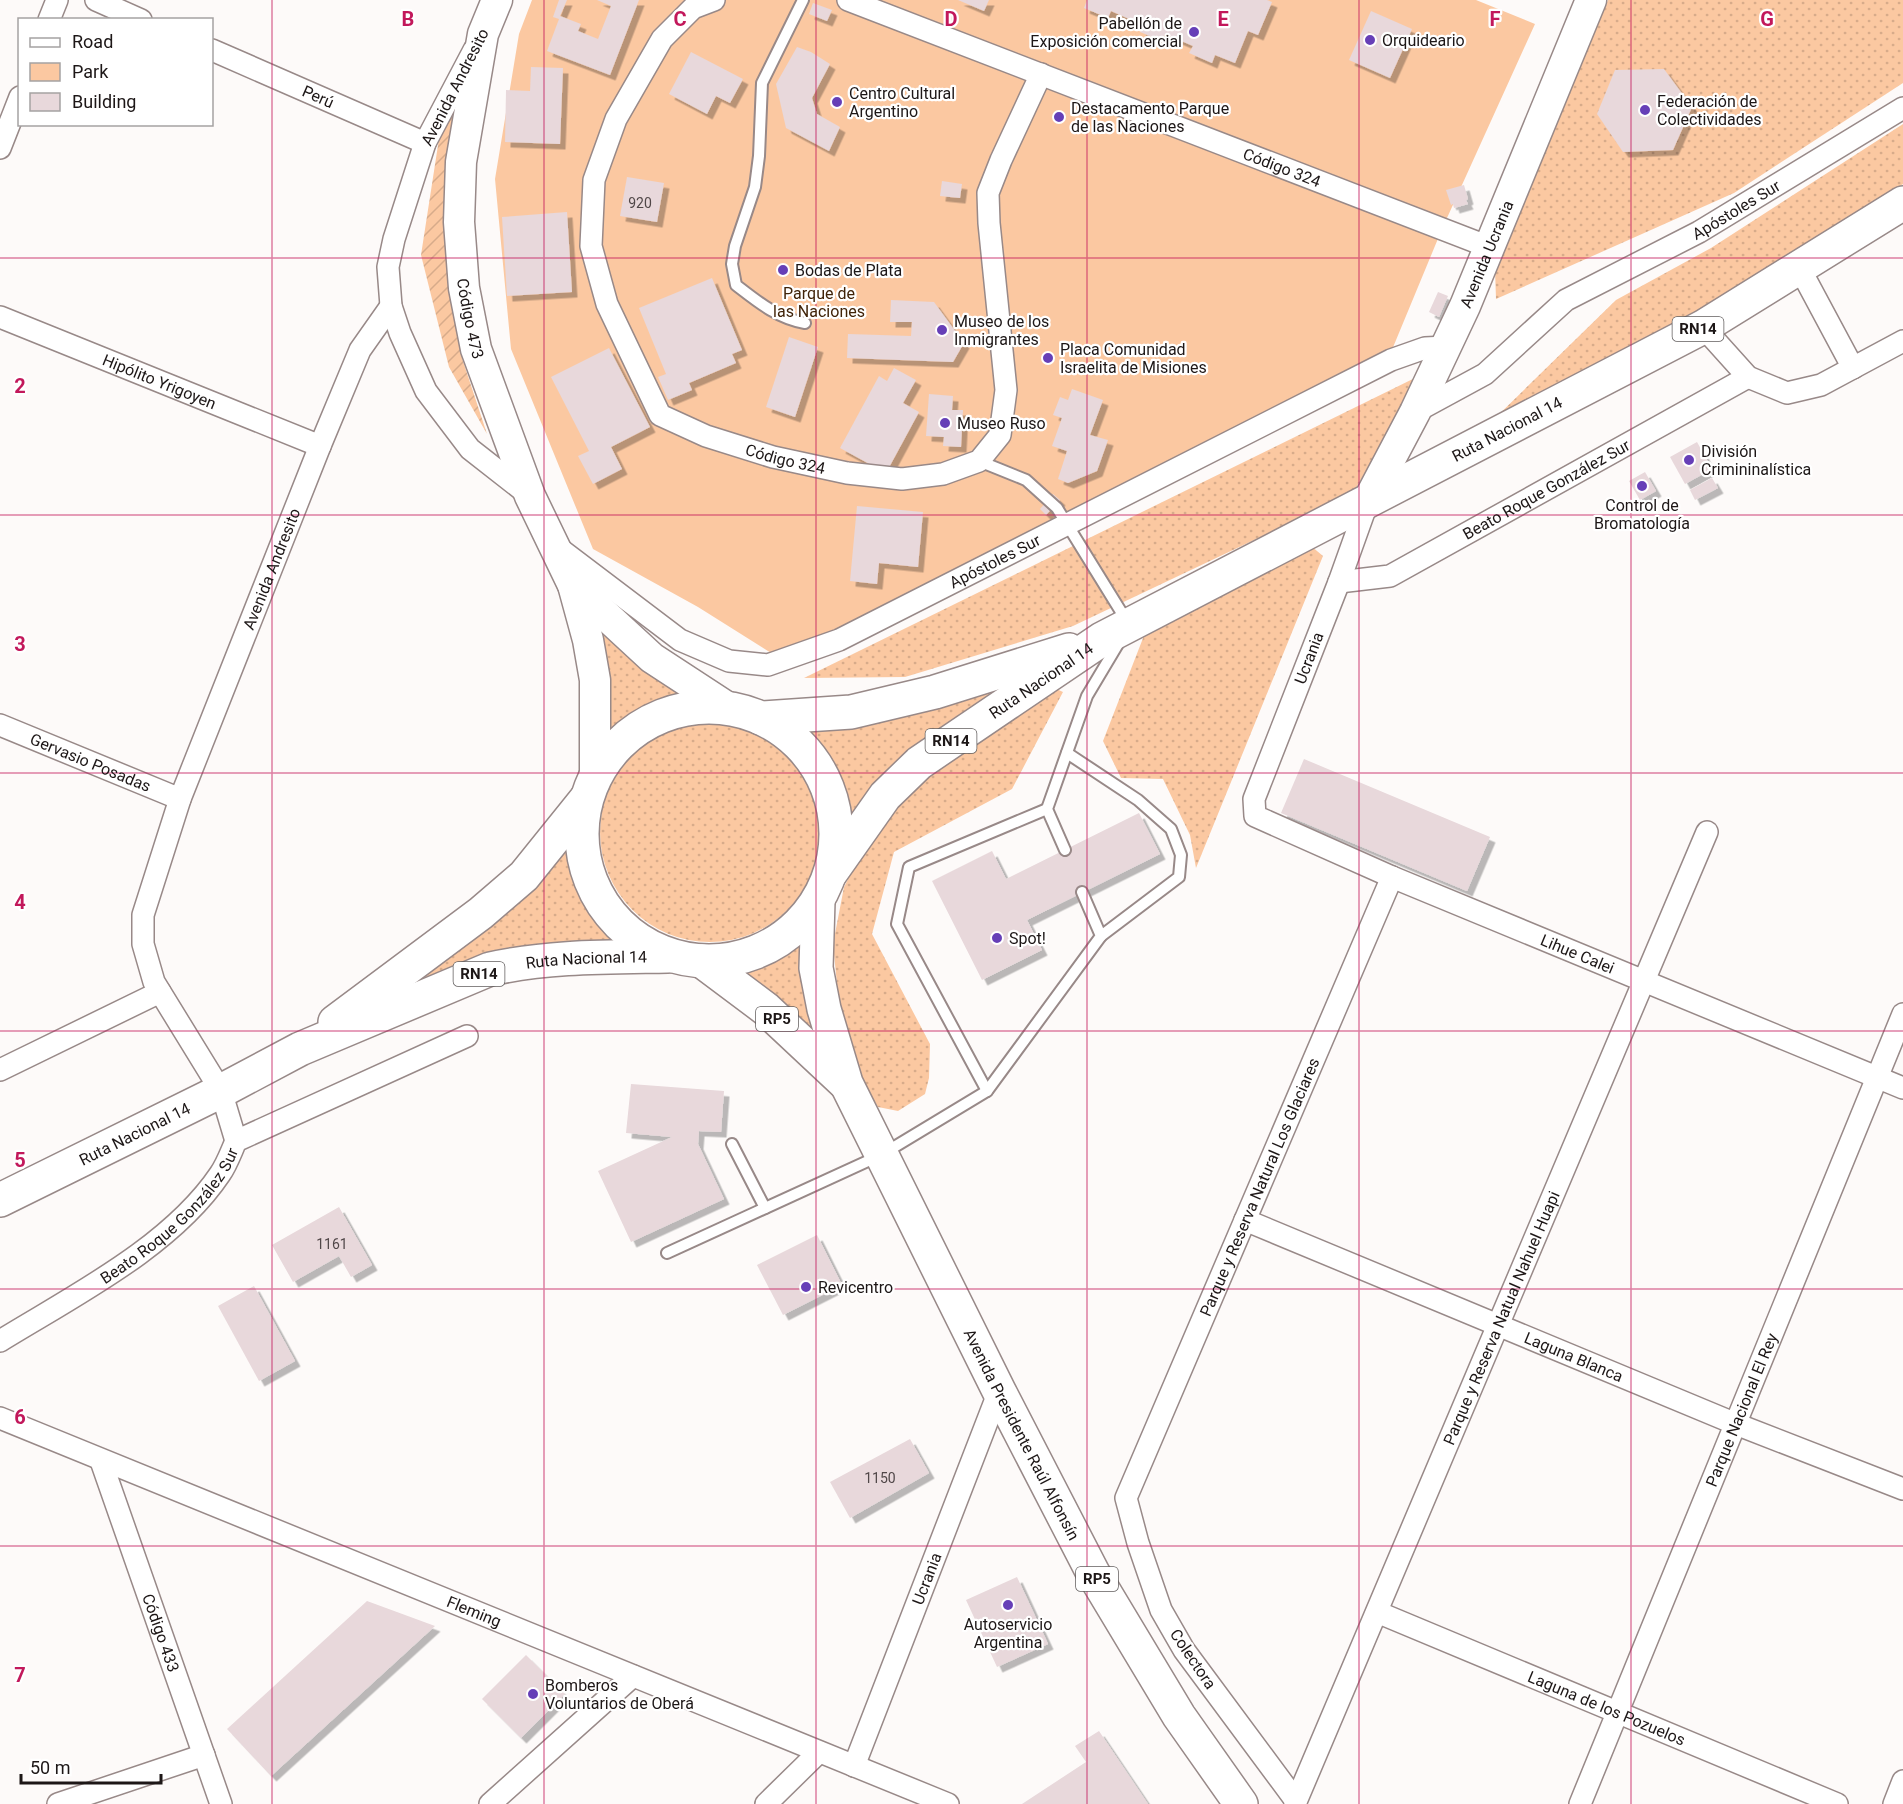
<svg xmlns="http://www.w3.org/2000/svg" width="1903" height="1804" font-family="Roboto,sans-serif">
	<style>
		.grass { fill: url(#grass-dots) }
		.park { fill: #fbc8a1 }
		.garden { fill: url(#garden-furrows) }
		.building { fill: #e8d8db; filter: url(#shadow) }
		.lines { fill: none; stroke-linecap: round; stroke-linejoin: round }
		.lane-casing { stroke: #988988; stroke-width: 14 }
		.street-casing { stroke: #988988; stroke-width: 24 }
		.secondary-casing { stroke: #988988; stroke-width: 33 }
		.primary-casing { stroke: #988988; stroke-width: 36 }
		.highway-casing { stroke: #988988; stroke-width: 36 }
		.lane { stroke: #fff; stroke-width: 10 }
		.street { stroke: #fff; stroke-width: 21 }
		.secondary { stroke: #fff; stroke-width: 30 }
		.primary { stroke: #fff; stroke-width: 33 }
		.highway { stroke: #fff; stroke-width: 33 }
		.grid { fill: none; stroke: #c2185b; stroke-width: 1.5; stroke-opacity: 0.55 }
		.poi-dot { fill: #663fb7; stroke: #fff; stroke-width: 2 }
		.labels { text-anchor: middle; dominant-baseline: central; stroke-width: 4.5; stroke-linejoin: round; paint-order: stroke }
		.number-label { font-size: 14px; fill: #504748 }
		.shield { fill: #fff; stroke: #615d5d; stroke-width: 1.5 }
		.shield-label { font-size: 15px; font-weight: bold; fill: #1d1717 }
		.poi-label { font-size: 16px; fill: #1d1717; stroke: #fff; text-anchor: start }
		.street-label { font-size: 16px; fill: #1d1717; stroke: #fff }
		.park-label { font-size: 16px; fill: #402308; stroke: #fff }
		.grid-label { font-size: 20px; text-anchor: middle; font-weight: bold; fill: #c2185b; stroke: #fff; stroke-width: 4.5; stroke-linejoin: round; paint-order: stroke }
	</style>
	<defs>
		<pattern id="grass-dots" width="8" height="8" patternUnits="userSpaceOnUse" patternTransform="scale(1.5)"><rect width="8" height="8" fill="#fbc8a1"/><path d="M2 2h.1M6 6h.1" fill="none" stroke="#d7ab8a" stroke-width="1.8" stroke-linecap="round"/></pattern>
		<pattern id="garden-furrows" width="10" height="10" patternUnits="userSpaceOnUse" patternTransform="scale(1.5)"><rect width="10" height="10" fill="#fbc8a1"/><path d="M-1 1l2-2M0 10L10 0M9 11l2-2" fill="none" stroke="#d7ab8a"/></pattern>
		<filter id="shadow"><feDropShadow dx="5.5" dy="5.5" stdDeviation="0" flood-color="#0004"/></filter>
	</defs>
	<rect width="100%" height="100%" fill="#fdfaf9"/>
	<g class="grass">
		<path d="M1608,0H1903V83L1734,193L1496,299L1495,270Z"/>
		<path d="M1903,124V184L1795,257L1488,425L1616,300L1711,248Z"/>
		<path d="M1423,374L1353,493L1073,626L905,677L804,678Z"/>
		<path d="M1311,546L1323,556L1196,868L1190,835L1163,779L1121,778L1103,741L1145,633Z"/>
		<path d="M595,628L630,649L697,695L645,709L608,745Z"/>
		<path d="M1031,672L846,834L834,778L790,721Z"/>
		<path d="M1050,686L1063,692L1012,789L894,852L872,934L930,1044L929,1078L925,1094L898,1111L878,1107L857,1072L839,1004L833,944L844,887L866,844L927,772Z"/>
		<circle cx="710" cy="832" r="110"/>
		<path d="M575,830L582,881L601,915L636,946L391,998Z"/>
		<path d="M812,922L827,1053L727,966L778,956Z"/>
	</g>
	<path class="park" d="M532,0H1476L1535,24L1442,229L1389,357L779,658L698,607L593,549L511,349L495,179L519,34Z"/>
	<path class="garden" d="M445,100L453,106L446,236L462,358L487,434L449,367L421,255Z"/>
	<g class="building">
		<path d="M559,0H567L560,16L581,24L578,31L598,39L611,6L597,0H639L610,75L547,51L559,19L553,17Z"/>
		<path d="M958,0H989L984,11Z"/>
		<path d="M1087,0H1267L1272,2L1258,35L1248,31L1235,63L1215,55L1212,63L1189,53L1193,46L1165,34L1162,41L1140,32L1143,25L1111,11L1108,18L1084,8Z"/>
		<path d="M813,3L832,10L827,21L809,14Z"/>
		<path d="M1371,11L1412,29L1390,78L1349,60Z"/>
		<path d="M797,47L811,52L830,64L812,98L817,114L840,127L829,151L786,128L776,84Z"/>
		<path d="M691,52L743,79L730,103L716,96L707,114L669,94Z"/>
		<path d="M531,67L563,68L560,144L505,142L506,90L530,91Z"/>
		<path d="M1664,69L1692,107L1673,150L1623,152L1597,114L1615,70Z"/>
		<path d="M627,177L664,183L657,222L620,216Z"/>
		<path d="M942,181L962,184L960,198L940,196Z"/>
		<path d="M1464,185L1468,199L1466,200L1468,204L1454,208L1453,204L1451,205L1446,190Z"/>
		<path d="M567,212L572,292L507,296L502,217Z"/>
		<path d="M712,278L742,350L732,354L736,363L689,383L692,390L668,400L658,377L666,374L639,308Z"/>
		<path d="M1438,292L1448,296L1439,317L1429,312Z"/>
		<path d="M891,300L934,302L964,343L953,362L847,358L848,334L911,336L912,322H890Z"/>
		<path d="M789,337L818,347L795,417L766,407Z"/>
		<path d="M609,348L650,427L611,447L622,469L593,484L578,456L589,451L551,377Z"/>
		<path d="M894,368L916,380L903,403L919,412L886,473L840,448L879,376L887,381Z"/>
		<path d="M1072,389L1103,400L1090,435L1108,440L1097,471L1068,483L1058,479L1067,451L1052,446L1062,418L1053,415L1060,397L1068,400Z"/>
		<path d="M929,394L953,396L952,410H963L961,447L943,446L944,437L926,436Z"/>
		<path d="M1697,442L1712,469L1685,484L1670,457Z"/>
		<path d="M1645,472L1656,491L1640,500L1629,481Z"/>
		<path d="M1712,478L1718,488L1695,500L1690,490Z"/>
		<path d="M1053,494L1060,500L1046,515L1040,509Z"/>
		<path d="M857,506L923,512L918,567L879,563L877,584L850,581Z"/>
		<path d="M1304,759L1490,837L1467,891L1281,813Z"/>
		<path d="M1139,813L1160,854L1027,920L1042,950L982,980L932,881L992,851L1006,879Z"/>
		<path d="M631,1084L724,1091L721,1132L699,1131L698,1144L724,1199L631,1242L598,1171L672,1137L626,1133Z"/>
		<path d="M339,1207L372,1265L351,1277L339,1256L293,1282L272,1245Z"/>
		<path d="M817,1235L842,1285L783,1315L757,1265Z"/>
		<path d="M254,1286L295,1361L259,1381L218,1306Z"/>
		<path d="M910,1439L929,1473L850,1518L830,1482Z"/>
		<path d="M1017,1577L1048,1644L997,1667L966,1600Z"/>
		<path d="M367,1601L435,1626L271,1776L227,1729Z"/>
		<path d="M526,1655L565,1694L521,1738L482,1699Z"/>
		<path d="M1099,1731L1148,1804H1022L1086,1762L1075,1746Z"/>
	</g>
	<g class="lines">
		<defs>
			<g id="lane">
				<path d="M803,0L762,83L759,156L755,187L735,246L732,264L736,285C758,302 777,318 805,323"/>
				<path d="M979,461L1026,480L1057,508L1128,623"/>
				<path d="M1067,753L1138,800L1171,829L1181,855L1179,877L1101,936"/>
				<path d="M1065,850L1047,809L1087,696L1121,639"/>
				<path d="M987,1091L897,924L909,867L1047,809"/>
				<path d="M732,1144L765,1208"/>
				<path d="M667,1253L881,1155L987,1091L1101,936L1082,892"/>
			</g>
			<g id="street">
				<path d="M96,0L141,20"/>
				<path id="s1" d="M714,0L693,8L662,39L616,119L594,180L591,246L607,304L660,415L706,436L773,457L847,473L902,479L943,474L979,461L1000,435L1006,390L989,223L988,193L1001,160L1041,74"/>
				<path id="s2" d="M848,0L1489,247"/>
				<path d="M49,20L57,0"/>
				<path id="s3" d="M212,50L425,143"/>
				<path d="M474,50L425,143L394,239L388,267L391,306L400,333L426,391L470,449L530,496"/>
				<path d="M0,148L20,97"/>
				<path d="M1800,269L1853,368"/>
				<path id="s4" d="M0,317L320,446"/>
				<path d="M1703,327L1748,377L1787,393L1821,385L1903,341"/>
				<path id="s5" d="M1415,412L1485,374L1566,300L1699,232L1903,108"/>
				<path id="s6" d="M1368,501L1339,582L1254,799L1255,816L1392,877L1903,1088"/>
				<path id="s7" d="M556,546L680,640L729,661L768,665L839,640L1391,360L1425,348L1446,347"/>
				<path id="s8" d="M1339,582L1390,576L1748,377"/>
				<path id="s9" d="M0,725L180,799"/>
				<path d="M0,1070L160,992"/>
				<path id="s10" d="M236,1141L221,1091L154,982L143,944V915L180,799L320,446L360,350L391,306"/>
				<path id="s11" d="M1245,1220L1736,1424L1903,1489"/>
				<path id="s12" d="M0,1341C73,1296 171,1247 220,1174C227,1164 231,1152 236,1141L467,1036"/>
				<path id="s13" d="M0,1418L948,1804"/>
				<path id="s14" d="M101,1461L221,1804"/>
				<path id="s15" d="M1377,1612L1837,1804"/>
				<path id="s16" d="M854,1766L999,1391"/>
				<path id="s17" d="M1296,1801L1184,1650L1161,1610L1138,1543L1126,1498L1392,877"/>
				<path d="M58,1804L204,1755"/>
				<path d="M490,1804L633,1676"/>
				<path d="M766,1804L819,1752"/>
				<path id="s18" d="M1295,1804L1707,832"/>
				<path id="s19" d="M1580,1804L1903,1014"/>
				<path d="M1894,1804L1903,1781"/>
			</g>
			<g id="secondary">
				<path id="s20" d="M497,0L483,34L461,162L459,222L464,288L476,349L530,496L573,585L588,640L595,680V777"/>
				<path id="s21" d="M1368,501L1415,412L1465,306L1591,0"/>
				<path d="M573,585L652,658L730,709"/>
			</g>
			<g id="primary">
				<path id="s22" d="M818,901L816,968L824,1009L846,1083L999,1391L1093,1573L1179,1716L1241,1804"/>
				<path d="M702,961L766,1009L844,1082"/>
			</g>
			<g id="highway">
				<circle cx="709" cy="834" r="127"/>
				<path d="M761,718L851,712L935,692L1069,650"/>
				<path id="s23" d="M830,874L885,796L919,763L1102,639L1703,327L1903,203"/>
				<path d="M335,1022L481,913L524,876L586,799"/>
				<path id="s24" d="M0,1200L221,1091L300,1049L490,969C549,956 608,957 668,956"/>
			</g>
		</defs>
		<use href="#lane" class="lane-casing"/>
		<use href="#street" class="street-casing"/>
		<use href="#secondary" class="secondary-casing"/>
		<use href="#primary" class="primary-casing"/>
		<use href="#highway" class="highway-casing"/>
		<use href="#lane" class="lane"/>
		<use href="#street" class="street"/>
		<use href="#secondary" class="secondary"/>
		<use href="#primary" class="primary"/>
		<use href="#highway" class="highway"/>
	</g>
	<path class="grid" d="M272,0V1804M544,0V1804M816,0V1804M1087,0V1804M1359,0V1804M1631,0V1804M0,258H1903M0,515H1903M0,773H1903M0,1031H1903M0,1289H1903M0,1546H1903"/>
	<g class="poi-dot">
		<circle cx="1194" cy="32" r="6"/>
		<circle cx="1370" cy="40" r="6"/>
		<circle cx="837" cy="102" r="6"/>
		<circle cx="1645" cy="110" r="6"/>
		<circle cx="1059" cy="117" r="6"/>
		<circle cx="783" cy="270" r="6"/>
		<circle cx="942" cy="330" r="6"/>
		<circle cx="1048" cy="358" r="6"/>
		<circle cx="945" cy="423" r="6"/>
		<circle cx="1689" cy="460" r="6"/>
		<circle cx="1642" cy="486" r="6"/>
		<circle cx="997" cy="938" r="6"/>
		<circle cx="806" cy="1287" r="6"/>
		<circle cx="1008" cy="1605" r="6"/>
		<circle cx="533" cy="1694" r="6"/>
	</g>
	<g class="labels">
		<g class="number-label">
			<text x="640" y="203">920</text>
			<text x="332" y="1244">1161</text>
			<text x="880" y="1478">1150</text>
		</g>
		<g class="shield">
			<rect x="1672.5" y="317" width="51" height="24" rx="4.5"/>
			<rect x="925.5" y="729" width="51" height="24" rx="4.5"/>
			<rect x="453.5" y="962" width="51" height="24" rx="4.5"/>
			<rect x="756" y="1007" width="42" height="24" rx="4.5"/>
			<rect x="1076" y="1567" width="42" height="24" rx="4.5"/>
		</g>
		<g class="shield-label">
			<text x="1698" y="329">RN14</text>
			<text x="951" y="741">RN14</text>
			<text x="479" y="974">RN14</text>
			<text x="777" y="1019">RP5</text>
			<text x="1097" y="1579">RP5</text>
		</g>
		<g class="poi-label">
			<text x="1182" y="23" text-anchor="end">Pabellón de<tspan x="1182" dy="18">Exposición comercial</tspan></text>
			<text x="1382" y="40">Orquideario</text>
			<text x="849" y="93">Centro Cultural<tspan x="849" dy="18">Argentino</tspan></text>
			<text x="1657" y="101">Federación de<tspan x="1657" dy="18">Colectividades</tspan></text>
			<text x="1071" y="108">Destacamento Parque<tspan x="1071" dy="18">de las Naciones</tspan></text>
			<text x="795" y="270">Bodas de Plata</text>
			<text x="954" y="321">Museo de los<tspan x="954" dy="18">Inmigrantes</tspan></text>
			<text x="1060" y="349">Placa Comunidad<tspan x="1060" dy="18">Israelita de Misiones</tspan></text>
			<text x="957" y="423">Museo Ruso</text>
			<text x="1701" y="451">División<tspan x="1701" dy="18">Crimininalística</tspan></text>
			<text x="1642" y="505" text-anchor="middle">Control de<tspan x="1642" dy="18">Bromatología</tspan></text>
			<text x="1009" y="938">Spot!</text>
			<text x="818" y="1287">Revicentro</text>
			<text x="1008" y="1624" text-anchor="middle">Autoservicio<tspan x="1008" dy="18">Argentina</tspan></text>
			<text x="545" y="1685">Bomberos<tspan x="545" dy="18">Voluntarios de Oberá</tspan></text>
		</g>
		<g class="street-label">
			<text transform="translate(455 87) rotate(-63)">Avenida Andresito</text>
			<text stroke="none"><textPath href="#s3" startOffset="116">Perú</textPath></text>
			<text stroke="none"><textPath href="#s2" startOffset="465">Código 324</textPath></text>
			<text stroke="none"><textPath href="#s5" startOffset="382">Apóstoles Sur</textPath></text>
			<text stroke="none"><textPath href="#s21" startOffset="274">Avenida Ucrania</textPath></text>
			<text stroke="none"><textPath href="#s20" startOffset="324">Código 473</textPath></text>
			<text stroke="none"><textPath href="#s4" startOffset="172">Hipólito Yrigoyen</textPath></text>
			<text stroke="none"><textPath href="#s23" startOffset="820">Ruta Nacional 14</textPath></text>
			<text stroke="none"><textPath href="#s1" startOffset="606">Código 324</textPath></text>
			<text stroke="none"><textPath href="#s8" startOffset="230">Beato Roque González Sur</textPath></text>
			<text stroke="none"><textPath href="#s7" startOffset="498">Apóstoles Sur</textPath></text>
			<text stroke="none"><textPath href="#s10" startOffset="618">Avenida Andresito</textPath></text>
			<text transform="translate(1309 658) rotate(-69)">Ucrania</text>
			<text stroke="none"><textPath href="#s23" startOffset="290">Ruta Nacional 14</textPath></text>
			<text stroke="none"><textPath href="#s9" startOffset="98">Gervasio Posadas</textPath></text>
			<text stroke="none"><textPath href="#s6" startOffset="687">Lihue Calei</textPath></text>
			<text stroke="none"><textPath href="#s24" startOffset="639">Ruta Nacional 14</textPath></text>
			<text stroke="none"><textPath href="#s24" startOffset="150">Ruta Nacional 14</textPath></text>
			<text stroke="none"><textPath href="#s17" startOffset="690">Parque y Reserva Natural Los Glaciares</textPath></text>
			<text stroke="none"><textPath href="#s12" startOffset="213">Beato Roque González Sur</textPath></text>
			<text stroke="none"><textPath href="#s18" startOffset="528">Parque y Reserva Natual Nahuel Huapi</textPath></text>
			<text stroke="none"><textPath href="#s11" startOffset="356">Laguna Blanca</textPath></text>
			<text stroke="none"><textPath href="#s19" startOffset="426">Parque Nacional El Rey</textPath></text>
			<text stroke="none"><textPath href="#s22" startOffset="579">Avenida Presidente Raúl Alfonsín</textPath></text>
			<text stroke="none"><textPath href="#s16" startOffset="201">Ucrania</textPath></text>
			<text stroke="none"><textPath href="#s13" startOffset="512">Fleming</textPath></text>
			<text stroke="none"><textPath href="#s14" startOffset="182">Código 433</textPath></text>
			<text transform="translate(1193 1659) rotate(56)">Colectora</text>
			<text stroke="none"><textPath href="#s15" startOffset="249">Laguna de los Pozuelos</textPath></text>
		</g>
		<g class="park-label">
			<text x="819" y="293">Parque de<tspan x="819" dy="18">las Naciones</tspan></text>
		</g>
	</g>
	<g class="grid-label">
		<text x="408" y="26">B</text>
		<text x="680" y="26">C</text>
		<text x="951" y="26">D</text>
		<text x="1223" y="26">E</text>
		<text x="1495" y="26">F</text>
		<text x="1767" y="26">G</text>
		<text x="20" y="393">2</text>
		<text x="20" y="651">3</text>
		<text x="20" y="909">4</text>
		<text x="20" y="1167">5</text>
		<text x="20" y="1424">6</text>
		<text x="20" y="1682">7</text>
	</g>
	<rect x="18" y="18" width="195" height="108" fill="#ffffff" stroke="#a5a2a2" stroke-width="1.5"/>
	<rect x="30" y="38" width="30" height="9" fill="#ffffff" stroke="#a5a2a2" stroke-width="1.5"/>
	<text x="72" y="48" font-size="18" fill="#1d1717">Road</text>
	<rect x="30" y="63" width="30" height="18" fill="#fbc8a1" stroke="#a5a2a2" stroke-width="1.5"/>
	<text x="72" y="78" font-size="18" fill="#1d1717">Park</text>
	<rect x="30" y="93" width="30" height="18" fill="#e8d8db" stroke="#a5a2a2" stroke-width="1.5"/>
	<text x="72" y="108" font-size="18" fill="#1d1717">Building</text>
	<path d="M21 1774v9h140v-9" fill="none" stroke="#1d1717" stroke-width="3"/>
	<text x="30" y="1774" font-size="18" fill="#1d1717" stroke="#ffffff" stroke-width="4.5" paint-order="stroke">50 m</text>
</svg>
